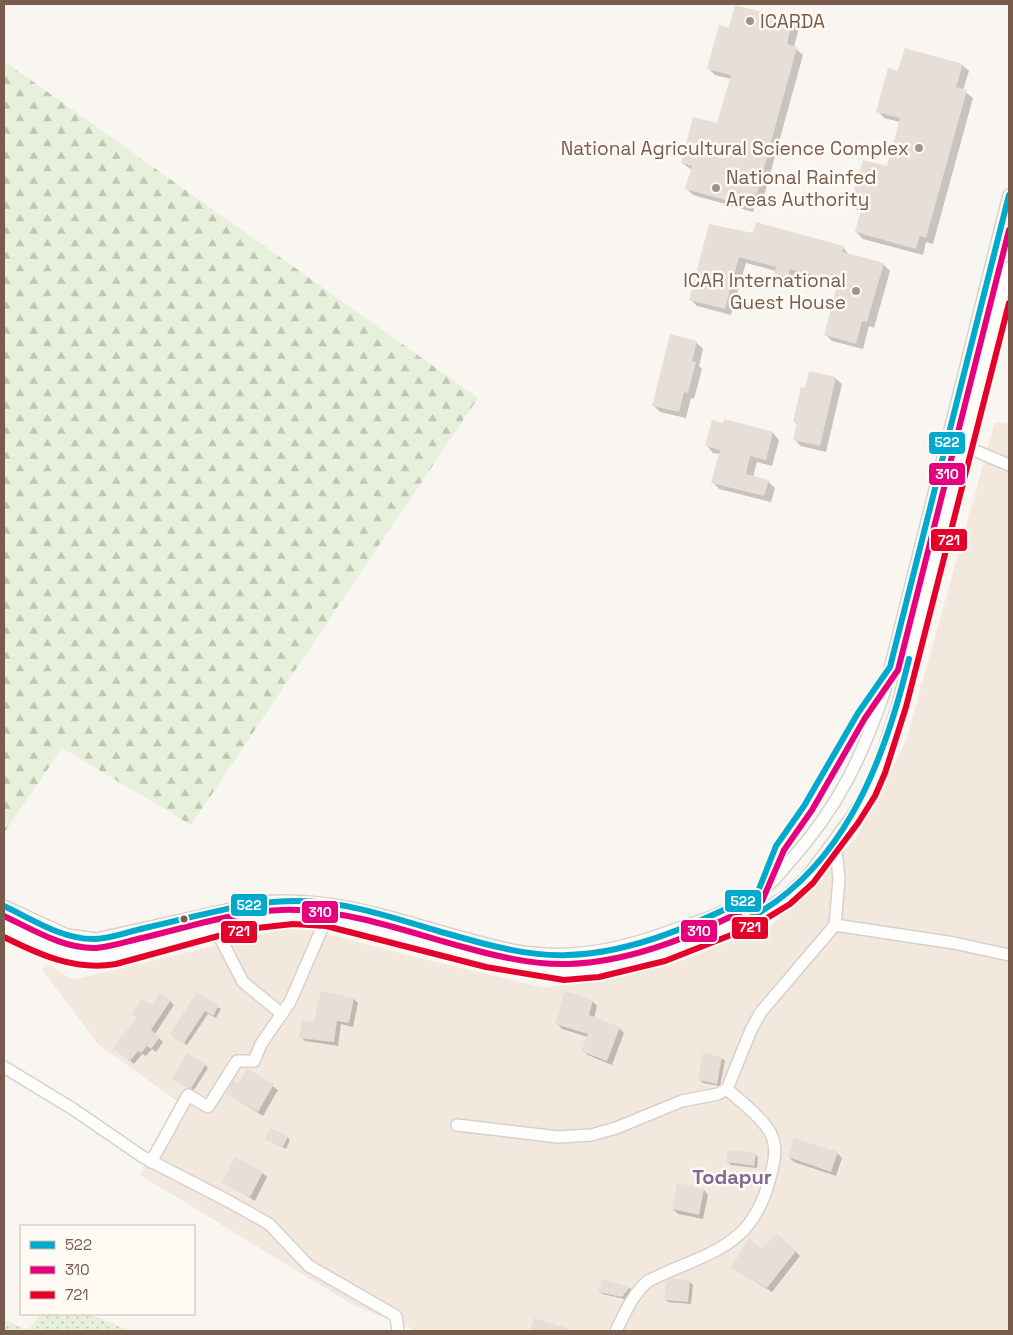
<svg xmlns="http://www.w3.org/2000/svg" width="1013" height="1335" font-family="'Space Grotesk',sans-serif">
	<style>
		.residential { fill: #f2e8de }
		.grass { fill: url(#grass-dots) }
		.forest { fill: url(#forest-firs) }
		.shadow { fill: #0003 }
		.building { fill: #e6ded7 }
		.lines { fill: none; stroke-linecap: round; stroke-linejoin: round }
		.minor-casing { stroke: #d7d1cb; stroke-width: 14 }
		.minor { stroke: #fefefd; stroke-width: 11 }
		.bus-1-casing { stroke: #fffaf3; stroke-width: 10 }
		.bus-2-casing { stroke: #fffaf3; stroke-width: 10 }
		.bus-3-casing { stroke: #fffaf3; stroke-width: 10 }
		.bus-1 { stroke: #00a9ce; stroke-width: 6 }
		.bus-2 { stroke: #e5007d; stroke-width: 6 }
		.bus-3 { stroke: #e4002b; stroke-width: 6 }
		.poi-dot { fill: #a69286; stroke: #fffaf3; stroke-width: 2 }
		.bus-dot { fill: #7a5c4d; stroke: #fffaf3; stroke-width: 2 }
		.labels { text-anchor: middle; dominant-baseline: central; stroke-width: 5; stroke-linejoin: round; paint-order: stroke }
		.poi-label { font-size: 19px; fill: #7a5c4d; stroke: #fffaf3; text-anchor: start }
		.neighbourhood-label { font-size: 20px; font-weight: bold; fill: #846695; stroke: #fffaf3 }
		.line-badge { stroke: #fffaf3; stroke-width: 2 }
		.badge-label { font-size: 14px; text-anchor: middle; font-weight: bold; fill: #fff }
	</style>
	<defs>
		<pattern id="grass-dots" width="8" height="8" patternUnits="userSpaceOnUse" patternTransform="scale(1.25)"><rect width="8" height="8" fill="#e7f0db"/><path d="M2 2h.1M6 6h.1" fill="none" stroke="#c0c6b4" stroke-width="1.8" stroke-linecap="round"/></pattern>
		<pattern id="forest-firs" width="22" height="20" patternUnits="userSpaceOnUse" patternTransform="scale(1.25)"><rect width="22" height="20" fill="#e7f0db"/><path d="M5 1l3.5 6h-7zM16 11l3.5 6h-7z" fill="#c0c6b4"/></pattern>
	</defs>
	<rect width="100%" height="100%" fill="#f9f5f0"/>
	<path class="residential" d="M995,422L1009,424V1331H417L350,1303L140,1175L178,1102L98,1044L42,970L47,964L73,980L297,926L415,957L546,988L673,964L773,924L856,838L906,741Z"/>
	<path class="grass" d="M41,1314H88L131,1331H4V1320L28,1330Z"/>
	<path class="forest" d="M4,61L478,398L191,825L62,748L4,833Z"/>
	<g class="shadow">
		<path d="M792,22L799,28L794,47L803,55L763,200L757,199L753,212L693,195L687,189L692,170L682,163L718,125L731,79L715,75L708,68L730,29Z"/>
		<path d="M962,65L969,71L963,90L973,98L933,244L926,242L923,255L863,239L856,232L861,213L852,206L888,168L900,122L884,118L878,111L899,72Z"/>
		<path d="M754,235L843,247L849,255L883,264L890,271L874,328L869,326L863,349L832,341L825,334L838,286L797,275L795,283L782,279L776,271L746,263L731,315L697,306L690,299Z"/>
		<path d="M696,342L703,349L699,366L702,369L694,399L691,398L686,418L660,412L653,405Z"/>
		<path d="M835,378L842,384L826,452L801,446L794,439L797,425L795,422L806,390Z"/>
		<path d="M724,424L773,433L779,440L772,466L757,462L753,477L768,481L775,488L771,502L719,489L713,482L720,454L713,453L707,446Z"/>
		<path d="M197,994L221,1009L216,1018L208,1014L187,1045L174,1037Z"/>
		<path d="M354,999L358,1003L353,1027L341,1024L338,1046L305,1041L301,1037L315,1024Z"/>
		<path d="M170,1001L174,1005L155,1034L163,1042L156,1052L152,1049L146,1056L142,1054L134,1064L119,1052L138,1018L134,1014Z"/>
		<path d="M592,1001L597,1006L594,1018L619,1028L624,1033L612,1065L588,1055L583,1051L588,1037L562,1029L557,1024Z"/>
		<path d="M722,1058L725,1061L720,1086L703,1083L700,1080Z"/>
		<path d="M205,1065L208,1068L194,1090L173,1079Z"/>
		<path d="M248,1070L278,1090L263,1116L227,1093L238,1086Z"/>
		<path d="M287,1137L290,1140L286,1149L266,1139Z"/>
		<path d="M837,1153L842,1158L836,1176L794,1162L789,1157Z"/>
		<path d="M755,1154L758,1157L757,1168L731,1165L728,1162Z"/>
		<path d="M262,1173L267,1177L255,1201L224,1182Z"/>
		<path d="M704,1190L708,1195L703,1219L678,1214L673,1209Z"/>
		<path d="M763,1251H795L800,1256L772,1292L733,1268Z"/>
		<path d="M603,1280L630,1288L632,1291L625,1299L602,1294L599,1291Z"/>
		<path d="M690,1282L693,1285L691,1304L668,1302L665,1299Z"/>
	</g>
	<g class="building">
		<path d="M735,5L793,20L787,44L797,47L757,194L750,193L747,206L685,189L692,166L681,163L693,117L717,123L731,75L707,69L719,25L729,28Z"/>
		<path d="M905,48L963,64L956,87L967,90L926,238L920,236L916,249L855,232L861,209L850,206L863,160L887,166L900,118L876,112L888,68L898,71Z"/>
		<path d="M756,222L844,246L842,252L884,263L867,322L862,321L856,344L824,335L838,282L790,269L788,277L774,273L776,267L739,257L725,309L689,300L709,224L753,233Z"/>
		<path d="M670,334L697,341L692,361L696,362L688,393L684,392L679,412L652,406Z"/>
		<path d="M809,371L836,377L820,446L793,440L797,423L793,422L801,387L805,388Z"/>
		<path d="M724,419L773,432L766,460L750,456L746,474L769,480L764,496L711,483L720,450L705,446L712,420L723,423Z"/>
		<path d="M321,991L354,998L349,1023L337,1021L334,1042L299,1038L302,1021L314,1022Z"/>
		<path d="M565,991L593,1000L589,1015L620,1027L607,1061L581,1051L588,1034L555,1024Z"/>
		<path d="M197,992L219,1005L213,1016L205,1011L184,1043L170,1034Z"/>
		<path d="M160,993L171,1000L151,1030L160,1037L151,1049L147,1046L141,1053L138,1051L130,1061L113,1048L137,1017L132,1014L142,999L152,1005Z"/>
		<path d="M187,1053L206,1064L191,1088L172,1079Z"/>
		<path d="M703,1053L722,1057L717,1084L698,1080Z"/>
		<path d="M247,1069L274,1084L258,1112L226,1093L233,1081L238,1084Z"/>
		<path d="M270,1128L288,1136L283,1147L265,1139Z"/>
		<path d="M794,1138L838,1152L831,1172L788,1157Z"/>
		<path d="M728,1150L756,1153L754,1166L726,1162Z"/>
		<path d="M235,1157L263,1172L250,1197L222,1183Z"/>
		<path d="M677,1183L704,1189L699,1215L672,1209Z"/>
		<path d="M777,1233L796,1251L767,1288L731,1268L749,1238L762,1249Z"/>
		<path d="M602,1279L630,1287L622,1297L598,1292Z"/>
		<path d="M671,1279L690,1280L688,1302L664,1300L666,1281Z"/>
		<path d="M534,1318L570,1329V1331H530Z"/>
	</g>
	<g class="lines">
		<defs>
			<g id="minor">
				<path d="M964,446L1009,465"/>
				<path d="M4,906L67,935L96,939L262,902C351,894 432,935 517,951C567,960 615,951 662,934C694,923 728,912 757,895C770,886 781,872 791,860C838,807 861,759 884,693L1009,195"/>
				<path d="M835,925L954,943L1009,955"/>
				<path d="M4,927C35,942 63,958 98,958L114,956L220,927L256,919L293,915L327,917L488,958L531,967L565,971L597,968L662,953L750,918L785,897L807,877L851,818L867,792L877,770L898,705L1009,268"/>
				<path d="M215,928L243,982L282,1014"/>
				<path d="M4,1067L73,1109L143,1157L230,1202L269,1224L309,1266L396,1316L398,1331"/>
				<path d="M457,1125L558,1137L591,1135L616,1128L682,1101L718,1094L727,1089L751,1030L761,1012L835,925L839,879L835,840"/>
				<path d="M151,1162L188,1095L208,1107L237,1061H254L261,1044L290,1002L327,917"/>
				<path d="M616,1331C625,1313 632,1295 648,1281C709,1251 753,1250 771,1174C775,1159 778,1143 768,1129C758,1114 740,1101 727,1089"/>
			</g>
		</defs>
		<use href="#minor" class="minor-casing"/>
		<use href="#minor" class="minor"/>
		<defs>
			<g id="bus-1">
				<path d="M4,906C32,919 63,940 95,939C111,939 130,931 145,928C195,917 245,901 296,901C345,901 394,918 441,932C482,943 525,957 568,955C635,953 698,923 757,894L776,846L804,806L858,713L890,667L1009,195"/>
				<path d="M740,923C842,874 884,763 909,659"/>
			</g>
			<path id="bus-2" d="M4,916C32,929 63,949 96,948C111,947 128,941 142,938C193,926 246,908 297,910C355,912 411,933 467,948C499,957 534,965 568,964C636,962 702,932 762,901L784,850L812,810L865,718L898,670L1009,230"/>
			<path id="bus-3" d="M4,937C40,955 75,971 116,964L222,935L257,928L293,924L326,926L486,967L564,980L599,977L665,961L754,926L790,904L813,883L858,823L875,796L885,773L906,707L1009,303"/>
		</defs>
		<use href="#bus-1" class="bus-1-casing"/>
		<use href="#bus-2" class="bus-2-casing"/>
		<use href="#bus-3" class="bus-3-casing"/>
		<use href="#bus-1" class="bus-1"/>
		<use href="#bus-2" class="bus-2"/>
		<use href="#bus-3" class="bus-3"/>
	</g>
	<g class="poi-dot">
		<circle cx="750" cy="21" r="5"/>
		<circle cx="919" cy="148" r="5"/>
		<circle cx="716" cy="188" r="5"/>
		<circle cx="856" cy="291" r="5"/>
	</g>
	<circle class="bus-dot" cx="184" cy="919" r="4.5"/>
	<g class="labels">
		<g class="poi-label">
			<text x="760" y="21">ICARDA</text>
			<text x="909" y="148" text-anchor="end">National Agricultural Science Complex</text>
			<text x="726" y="177">National Rainfed<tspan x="726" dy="22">Areas Authority</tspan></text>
			<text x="846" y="280" text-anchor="end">ICAR International<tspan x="846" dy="22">Guest House</tspan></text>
		</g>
		<g class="neighbourhood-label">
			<text x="732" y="1177">Todapur</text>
		</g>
	</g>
	<g class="line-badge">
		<rect x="928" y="431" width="38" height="24" rx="5" fill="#00a9ce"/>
		<rect x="928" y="462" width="38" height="24" rx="5" fill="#e5007d"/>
		<rect x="930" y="528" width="38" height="24" rx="5" fill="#e4002b"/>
		<rect x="724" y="889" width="38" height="24" rx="5" fill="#00a9ce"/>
		<rect x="230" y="893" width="38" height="24" rx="5" fill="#00a9ce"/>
		<rect x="301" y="900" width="38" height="24" rx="5" fill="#e5007d"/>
		<rect x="731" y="916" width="38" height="24" rx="5" fill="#e4002b"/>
		<rect x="680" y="919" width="38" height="24" rx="5" fill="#e5007d"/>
		<rect x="220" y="920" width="38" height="24" rx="5" fill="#e4002b"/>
	</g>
	<g class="badge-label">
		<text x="947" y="447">522</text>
		<text x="947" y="479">310</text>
		<text x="949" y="545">721</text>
		<text x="743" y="906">522</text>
		<text x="249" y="910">522</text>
		<text x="320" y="917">310</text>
		<text x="750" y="932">721</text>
		<text x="699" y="936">310</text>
		<text x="239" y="936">721</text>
	</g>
	<rect width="1013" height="1335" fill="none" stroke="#7a5c4d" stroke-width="10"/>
	<rect x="20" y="1225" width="175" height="90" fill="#fffaf3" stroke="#cabbb1"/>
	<rect x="30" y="1241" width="25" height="8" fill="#00a9ce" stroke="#cabbb1"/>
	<text x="65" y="1250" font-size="15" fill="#7a5c4d">522</text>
	<rect x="30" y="1266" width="25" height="8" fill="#e5007d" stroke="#cabbb1"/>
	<text x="65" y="1275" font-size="15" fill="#7a5c4d">310</text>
	<rect x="30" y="1291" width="25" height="8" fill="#e4002b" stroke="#cabbb1"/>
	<text x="65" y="1300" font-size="15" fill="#7a5c4d">721</text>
</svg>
